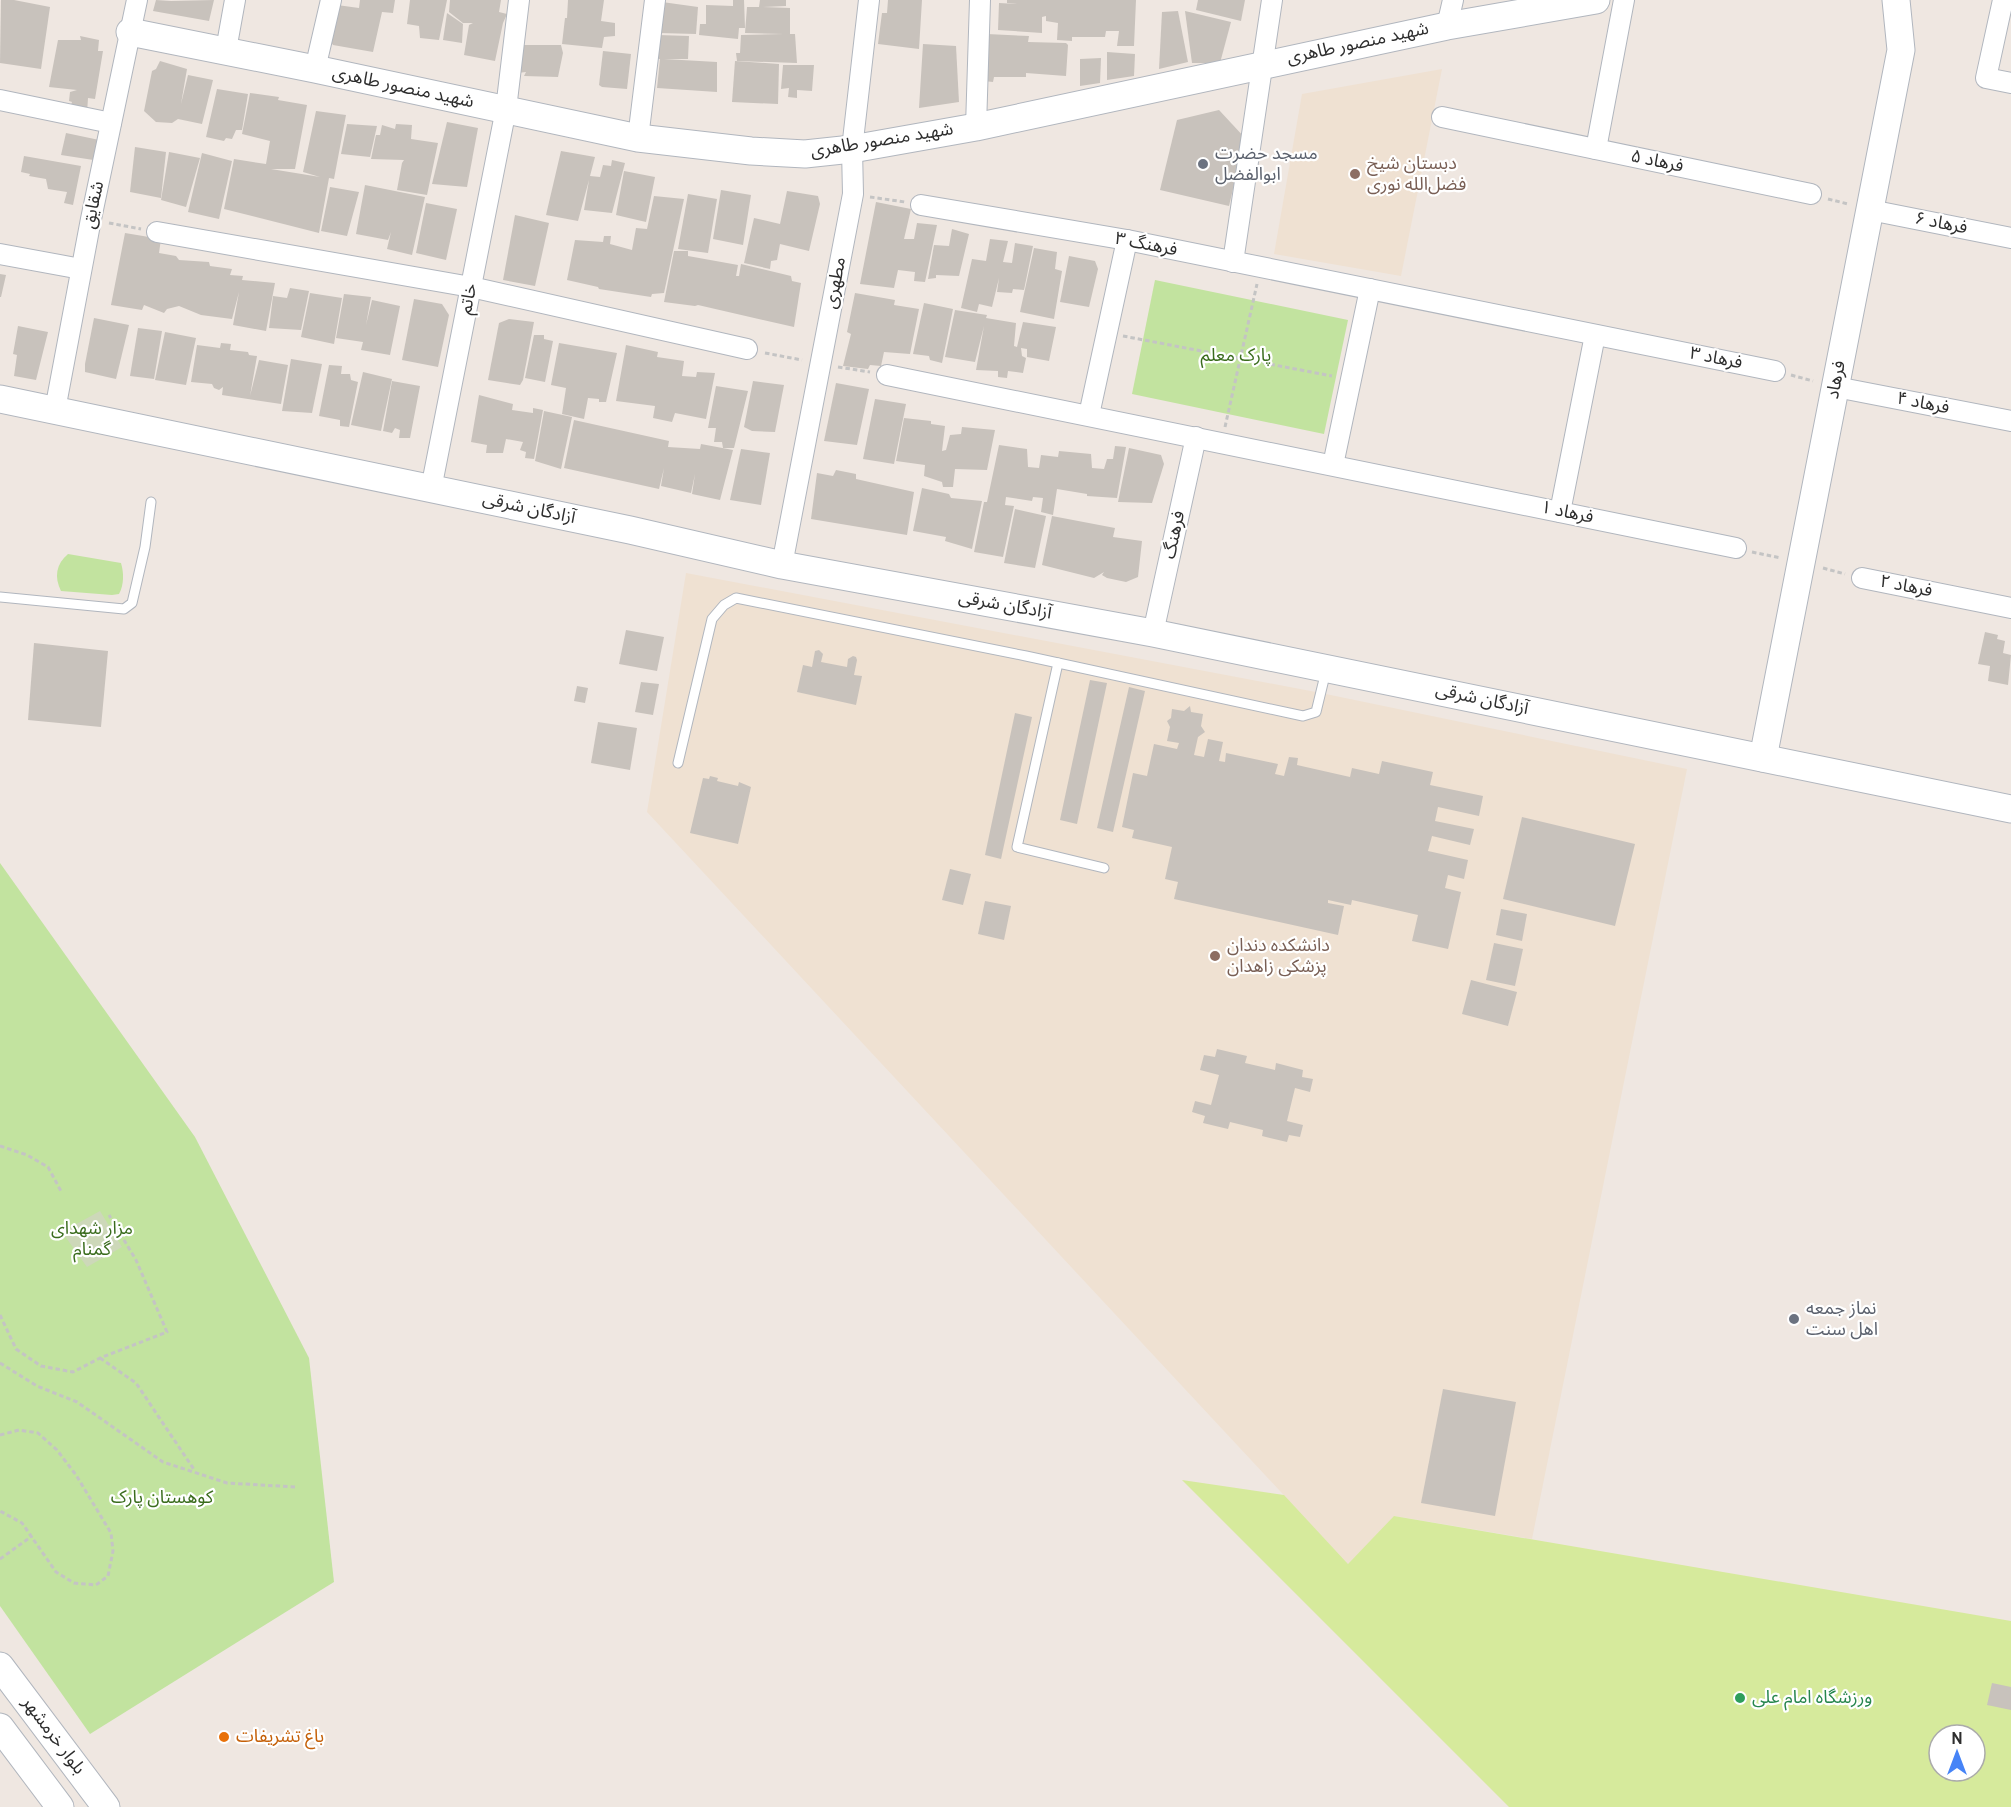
<svg xmlns="http://www.w3.org/2000/svg" width="2011" height="1807" font-family="Overpass,'Noto Sans Arabic',sans-serif">
	<style>
		.education { fill: #efe1d2 }
		.green { fill: #c2e39f }
		.cemetery { fill: #cdd8b9 }
		.pitch { fill: #d6ea9c; fill-rule: evenodd }
		.building { fill: #c8c2bc }
		.lines { fill: none; stroke-linecap: round; stroke-linejoin: round }
		.lane-casing { stroke: #b1b6be; stroke-width: 11 }
		.street-casing { stroke: #b1b6be; stroke-width: 22 }
		.secondary-casing { stroke: #b1b6be; stroke-width: 29 }
		.path { stroke: #c4c4c4; stroke-width: 3; stroke-dasharray: 4.5 3; stroke-linecap: butt }
		.lane { stroke: #fff; stroke-width: 9 }
		.street { stroke: #fff; stroke-width: 20 }
		.secondary { stroke: #fff; stroke-width: 27 }
		.worship-dot { fill: #6b7280; stroke: #fff; stroke-width: 2 }
		.education-dot { fill: #8d6e63; stroke: #fff; stroke-width: 2 }
		.leisure-dot { fill: #2e9e5b; stroke: #fff; stroke-width: 2 }
		.food-dot { fill: #e8710a; stroke: #fff; stroke-width: 2 }
		.labels { text-anchor: middle; dominant-baseline: central; stroke-width: 4.5; stroke-linejoin: round; paint-order: stroke }
		.street-label { font-size: 18px; fill: #2e2e2e; stroke: #fff }
		.worship-label { font-size: 18px; fill: #5b616d; stroke: #fff; text-anchor: start }
		.education-label { font-size: 18px; fill: #785e54; stroke: #fff; text-anchor: start }
		.park-label { font-size: 18px; fill: #3a6c1d; stroke: #fff }
		.leisure-label { font-size: 18px; fill: #27864d; stroke: #fff; text-anchor: start }
		.food-label { font-size: 18px; fill: #c56008; stroke: #fff; text-anchor: start }
	</style>
	<rect width="100%" height="100%" fill="#efe7e1"/>
	<g class="education">
		<path d="M1442,69L1401,276L1274,254L1302,94Z"/>
		<path d="M686,573L1321,693L1687,769L1532,1539L1395,1516L1348,1564L647,812Z"/>
	</g>
	<g class="green">
		<path d="M1155,280L1348,320L1324,434L1132,394Z"/>
		<path d="M68,554L121,563C124,573 124,585 119,594L112,595L61,591C54,577 56,564 68,554Z"/>
		<path d="M0,863L195,1137L309,1358L334,1582L90,1734L0,1606Z"/>
	</g>
	<path class="cemetery" d="M100,1211L122,1247L87,1267L62,1232Z"/>
	<path class="pitch" d="M1182,1480L1284,1495L1348,1564L1394,1516L2011,1621V1807H1509ZM1939,1735H1975V1771H1939Z"/>
	<g class="building">
		<path d="M1,0H14L50,7L41,69L0,63Z"/>
		<path d="M156,0L171,1L214,0L209,21L153,11Z"/>
		<path d="M360,0H395L393,13L382,12L373,52L333,45L329,39L337,5L359,8Z"/>
		<path d="M410,0H447L439,40L420,38L419,26L407,24Z"/>
		<path d="M450,0H501L499,12L507,14L503,23L495,61L464,55L469,25L473,23H463L449,12Z"/>
		<path d="M568,0H604L601,21L615,23V36L604,37L602,48L562,44L565,18H567Z"/>
		<path d="M733,0H744L745,28H739L738,39L699,35L700,24H706V5L733,6Z"/>
		<path d="M760,0H786V6L763,7L790,8V34H795L797,63L737,61L736,53H740L741,35L784,34L745,33L747,7H759Z"/>
		<path d="M888,0H922L919,49L878,44L882,13H887Z"/>
		<path d="M1007,0H1136L1134,46H1117L1119,31H1106L1105,37H1072V41L1057,40L1058,23L1046,21V16L1042,17V33L998,30L999,3L1017,4L1007,3Z"/>
		<path d="M1198,0H1245L1241,21L1196,10Z"/>
		<path d="M662,2L698,7L696,34L659,33Z"/>
		<path d="M1178,11L1188,62L1159,69L1162,12Z"/>
		<path d="M1185,11L1231,22L1220,63H1192Z"/>
		<path d="M447,13L463,24L462,43L443,40Z"/>
		<path d="M987,34L1029,36L1028,42L1066,43L1068,45L1066,76L1026,73V77H994L993,82L984,81Z"/>
		<path d="M658,35L689,36L688,59H664L717,62V92L657,88L660,59H657Z"/>
		<path d="M80,36L99,40L98,51H103L95,99L88,98L87,113L69,111L72,102L69,101L70,92L77,90L49,87L58,40H81Z"/>
		<path d="M923,44L956,46L959,102L919,108Z"/>
		<path d="M520,45H561L563,53L558,77L524,76L526,72L517,73Z"/>
		<path d="M603,51L631,54L627,89L602,87L599,85Z"/>
		<path d="M1107,52L1135,54L1134,76L1107,80Z"/>
		<path d="M1101,58L1100,83L1080,86V59Z"/>
		<path d="M160,61L187,69L181,104L188,75L213,80L202,124L178,119L172,123L156,122L144,111L152,71L156,69Z"/>
		<path d="M735,61L779,64L778,104L732,102Z"/>
		<path d="M783,65H814L812,91L797,90V98L788,97L789,88L781,89Z"/>
		<path d="M217,89L248,94L242,130H236L232,139L226,138L224,141L206,137Z"/>
		<path d="M250,93L279,97L278,100L307,105L295,169H271L320,177L303,172L316,111L346,115L334,179L329,178L319,233L224,209L234,159L266,164L270,141L242,134Z"/>
		<path d="M1219,110L1245,138L1229,206L1160,190L1177,120Z"/>
		<path d="M447,122L478,128L467,187L432,184Z"/>
		<path d="M347,124L377,126L370,157L341,154Z"/>
		<path d="M396,124L412,125L411,139L438,143L427,195L397,190L402,163L404,160L371,159L376,135H380L382,125L395,129Z"/>
		<path d="M66,133L104,141L100,161L61,155Z"/>
		<path d="M135,147L166,152L161,198L130,192Z"/>
		<path d="M561,151L595,157L590,176L600,177L603,165L611,166L612,160L625,163L612,213L584,210L589,180L578,221L546,215Z"/>
		<path d="M169,152L200,158L186,207L161,200Z"/>
		<path d="M202,153L232,161L219,219L188,212Z"/>
		<path d="M24,156L81,166L73,205L64,203L67,192L48,189L46,179L29,176L30,174L21,172Z"/>
		<path d="M624,171L655,177L646,222L616,215Z"/>
		<path d="M365,185L425,197L412,255L387,249L391,232L388,240L356,234Z"/>
		<path d="M330,187L359,192L347,236L321,231Z"/>
		<path d="M721,190L751,195L743,245L713,239Z"/>
		<path d="M787,191L818,196L820,204L809,251L780,244L777,260L771,261L770,269L744,263L754,218L780,224Z"/>
		<path d="M688,194L717,199L708,253L678,249Z"/>
		<path d="M654,196L684,199L664,293L652,294L651,297L599,289L598,287L567,280L575,240L603,242L604,236H611L610,244L632,250L636,228L647,229Z"/>
		<path d="M876,202L911,209L904,239H914L917,223L937,225L925,282L914,281L915,272L898,270L894,288L860,284Z"/>
		<path d="M426,203L457,209L446,260L416,253Z"/>
		<path d="M515,215L549,223L535,286L503,280Z"/>
		<path d="M952,229L969,234L959,276L936,275V278L928,279L934,245L949,246Z"/>
		<path d="M125,233L161,239L159,253L176,256L179,260L209,262L210,266L232,269L230,275L243,276L242,280L275,283L266,331L233,325L239,292L232,319L201,315L179,306L167,309L164,313L144,305L142,310L111,305Z"/>
		<path d="M990,239L1008,241L1003,262L1012,263L1015,243L1033,246L1024,290L1013,289L1012,293L997,292L999,278L992,307L979,304L977,312L961,308L972,259L986,261Z"/>
		<path d="M1034,248L1057,252L1055,269L1062,271L1054,319L1020,312Z"/>
		<path d="M674,251H688V256L738,265L736,276H739L741,264L791,276L792,281L801,283L794,327L698,305L695,306L664,302Z"/>
		<path d="M1069,256L1095,261L1098,269L1089,307L1060,302Z"/>
		<path d="M0,274L6,275L1,297H0Z"/>
		<path d="M290,288L309,291L301,330L269,328L273,296L287,298Z"/>
		<path d="M310,293L342,298L334,344L301,337Z"/>
		<path d="M855,293L895,300L894,305L919,309L910,354L884,352L881,366L870,365L868,369L843,366L851,334L847,332Z"/>
		<path d="M344,294L371,297L366,325L372,300L400,306L390,355L361,350L363,342L336,338Z"/>
		<path d="M414,299L442,304L449,315L438,367L402,360Z"/>
		<path d="M924,303L953,309L942,363L930,360L929,356L913,354Z"/>
		<path d="M955,310L987,315L986,318L1016,323L1014,346L1017,347L1023,322L1056,327L1049,361L1027,357V349L1021,348L1022,356L1026,358L1023,373L1008,371L1007,378L998,377V371L976,370L984,326L975,362L945,357Z"/>
		<path d="M94,318L129,325L116,379L85,372V364Z"/>
		<path d="M509,319L534,322L523,380L520,385L488,380L499,323Z"/>
		<path d="M18,326L48,332L36,380L14,376L17,355L13,354Z"/>
		<path d="M138,328L162,331L154,379L130,376Z"/>
		<path d="M165,332L196,338L186,385L155,380Z"/>
		<path d="M534,335H544V339L553,341L545,382L525,378Z"/>
		<path d="M221,343L231,344L230,350L248,352L249,355L257,356L250,396L259,360L288,365L281,404L222,395L223,387L219,390L214,388L212,384L191,382L197,345L220,348Z"/>
		<path d="M559,343L617,353L606,402H599V399L588,398L584,419L562,414L566,388L551,385Z"/>
		<path d="M626,345L658,352L657,357L684,361L682,376L696,377L697,372L715,373L706,419L675,413L672,422L653,418L655,406L616,401Z"/>
		<path d="M291,359L322,364L312,413L282,411Z"/>
		<path d="M329,365L342,366L341,374H350L351,380L358,382L349,427L340,426V420L319,416Z"/>
		<path d="M363,372L392,379L381,431L351,425Z"/>
		<path d="M392,381L420,386L410,438H399L400,430L395,428L392,433L383,431Z"/>
		<path d="M753,381L784,385L775,432L752,431L744,427Z"/>
		<path d="M836,383L869,389L857,445L824,441Z"/>
		<path d="M716,386L748,391L734,448H723L722,442H714L716,428H708Z"/>
		<path d="M479,395L513,404L512,410L533,413V408L543,410L534,459L525,458L526,452L520,450L523,442L506,439L503,453H486L487,445L471,442Z"/>
		<path d="M875,399L906,404L894,464L863,459Z"/>
		<path d="M544,411L572,417L561,469L535,461Z"/>
		<path d="M904,418L931,421V424L945,426L942,451L946,450L950,435L961,434L962,427L995,430L987,470L955,469L953,487H943L942,482L924,476L925,465L896,461Z"/>
		<path d="M574,420L669,441L668,447L700,449L701,444L733,450L720,500L692,494L695,474L691,493L661,486L664,468L659,489L564,468Z"/>
		<path d="M999,445L1027,449L1028,467L1039,468L1041,455L1058,457L1059,451L1091,454L1092,468L1104,469L1107,459H1113L1115,446L1126,447L1117,498L1087,496V494L1057,489L1053,515L1041,512L1043,498L1033,497L1032,501L1006,497L1005,505L1014,506L1003,557L974,552L984,502H987Z"/>
		<path d="M1129,448L1161,455L1164,464L1152,503L1118,502Z"/>
		<path d="M741,449L770,453L761,505L730,500Z"/>
		<path d="M836,470L856,474V479L914,492L907,535L811,519L817,473L833,476Z"/>
		<path d="M922,488L949,494L951,498L982,501L972,549L945,541L946,537L913,531Z"/>
		<path d="M1015,509L1046,516L1035,568L1004,563Z"/>
		<path d="M1052,516L1115,528L1113,537L1142,541L1138,577L1126,582L1107,578L1102,575L1104,572L1094,578L1042,565Z"/>
		<path d="M626,630L664,637L657,671L619,664Z"/>
		<path d="M1985,632L1998,635L1997,639L2005,641L2003,653L2011,655L2008,685L1988,681L1990,666L1978,664Z"/>
		<path d="M34,643L108,651L101,727L28,720Z"/>
		<path d="M819,650L823,654L821,662L847,667L848,659L853,656L856,657L857,660L854,675L862,676L856,705L797,692L803,665L812,667L815,651Z"/>
		<path d="M1090,680L1107,683L1077,824L1060,820Z"/>
		<path d="M641,682L659,684L653,715L635,712Z"/>
		<path d="M577,686L588,688L585,703L574,701Z"/>
		<path d="M1129,687L1145,691L1113,832L1097,828Z"/>
		<path d="M1190,706L1191,712L1203,714L1201,726L1205,732L1198,737L1194,755L1204,757L1208,739L1223,742L1219,761L1225,762L1226,753L1278,764L1275,774L1284,776L1289,757L1298,758L1297,765L1350,777L1352,768L1379,774L1382,761L1433,772L1430,785L1483,796L1479,816L1438,807L1435,821L1474,829L1470,845L1432,836L1428,851L1468,860L1464,879L1448,875L1445,888L1461,892L1448,949L1412,941L1418,915L1352,900L1351,905L1328,900V903L1344,906L1338,935L1174,899L1178,882L1165,879L1172,847L1132,838L1134,830L1122,827L1133,773L1147,776L1154,744L1177,749L1179,743L1167,741L1170,727L1167,721L1171,718L1172,709L1184,711Z"/>
		<path d="M1015,713L1032,717L1001,859L985,855Z"/>
		<path d="M598,722L637,728L630,770L591,763Z"/>
		<path d="M710,776L718,778L717,781L738,786L739,782L751,787L738,844L690,833L703,778L709,779Z"/>
		<path d="M1522,817L1635,844L1615,926L1503,899Z"/>
		<path d="M950,869L971,874L963,905L942,900Z"/>
		<path d="M985,901L1011,906L1004,940L978,934Z"/>
		<path d="M1501,909L1527,914L1522,941L1496,935Z"/>
		<path d="M1494,943L1523,949L1515,986L1486,980Z"/>
		<path d="M1471,980L1517,992L1508,1026L1462,1014Z"/>
		<path d="M1217,1049L1247,1056L1245,1063L1275,1070L1276,1063L1303,1070L1302,1077L1313,1079L1310,1092L1295,1088L1287,1121L1303,1125L1300,1137L1289,1135L1287,1142L1262,1136L1263,1130L1230,1122L1228,1129L1203,1123L1205,1116L1192,1112L1195,1101L1211,1105L1219,1075L1200,1070L1204,1055L1215,1057Z"/>
		<path d="M1443,1389L1516,1402L1495,1516L1421,1503Z"/>
		<path d="M1992,1683L2011,1687V1710L1987,1705Z"/>
	</g>
	<g class="lines">
		<defs>
			<g id="lane">
				<path d="M0,597L124,609L132,603L145,547L151,502"/>
				<path d="M1058,663L1017,847L1104,868"/>
				<path d="M678,763L712,619L724,605L736,598L1026,656L1303,716L1316,712L1326,671"/>
			</g>
			<g id="street">
				<path d="M2003,0L1986,78L2011,83"/>
				<path d="M1447,26L1453,0"/>
				<path d="M226,50L235,0"/>
				<path d="M315,69L331,0"/>
				<path d="M0,100L111,123"/>
				<path d="M1442,117L1811,194"/>
				<path d="M976,127L980,0"/>
				<path d="M638,138L655,0"/>
				<path d="M1596,149L1624,0"/>
				<path d="M921,205L1127,240L1775,371"/>
				<path d="M1870,210L2011,238"/>
				<path d="M157,232L471,287L747,349"/>
				<path d="M0,254L81,269"/>
				<path d="M1233,262L1272,0"/>
				<path d="M887,375L1736,548"/>
				<path d="M1836,387L2011,421"/>
				<path d="M55,410L91,219L137,0"/>
				<path d="M1089,415L1127,240"/>
				<path d="M1333,465L1370,289"/>
				<path d="M431,489L506,109L519,0"/>
				<path d="M1560,512L1595,335"/>
				<path d="M782,565L853,194L852,149L869,0"/>
				<path d="M1862,578L2011,608"/>
				<path d="M1153,633L1196,437"/>
			</g>
			<g id="secondary">
				<path d="M130,32L315,69L638,138L751,151L805,154L852,149L976,127L1447,26L1596,0"/>
				<path d="M0,399L630,530L782,565L1153,633L2011,809"/>
				<path d="M1763,758L1901,50L1896,0"/>
				<path d="M0,1666L106,1807"/>
				<path d="M0,1727L60,1807"/>
			</g>
		</defs>
		<use href="#lane" class="lane-casing"/>
		<use href="#street" class="street-casing"/>
		<use href="#secondary" class="secondary-casing"/>
		<g class="path">
			<path d="M870,197L905,202"/>
			<path d="M1828,199L1848,204"/>
			<path d="M109,223L141,229"/>
			<path d="M1123,336L1332,376"/>
			<path d="M765,353L802,360"/>
			<path d="M838,367L870,372"/>
			<path d="M1791,375L1813,381"/>
			<path d="M1225,427L1257,284"/>
			<path d="M1752,552L1781,558"/>
			<path d="M1823,568L1845,574"/>
			<path d="M0,1146L27,1155L48,1167L62,1193"/>
			<path d="M0,1315L16,1349L41,1366L73,1372L100,1358L167,1332L136,1260L109,1215"/>
			<path d="M100,1358L136,1383L195,1471"/>
			<path d="M0,1363L37,1386L77,1402L163,1462L227,1483L295,1487"/>
			<path d="M0,1435L19,1430L38,1433L57,1450L76,1475L111,1533L113,1551L108,1576L96,1585L74,1583L56,1572L22,1523L0,1511"/>
			<path d="M0,1559L32,1536"/>
		</g>
		<use href="#lane" class="lane"/>
		<use href="#street" class="street"/>
		<use href="#secondary" class="secondary"/>
	</g>
	<g class="worship-dot">
		<circle cx="1203" cy="164" r="6"/>
		<circle cx="1794" cy="1319" r="6"/>
	</g>
	<g class="education-dot">
		<circle cx="1355" cy="174" r="6"/>
		<circle cx="1215" cy="956" r="6"/>
	</g>
	<circle class="leisure-dot" cx="1740" cy="1698" r="6"/>
	<circle class="food-dot" cx="224" cy="1737" r="6"/>
	<g class="labels">
		<g class="street-label">
			<text transform="translate(1358 44) rotate(-12)">شهید منصور طاهری</text>
			<text transform="translate(403 88) rotate(12)">شهید منصور طاهری</text>
			<text transform="translate(882 141) rotate(-9)">شهید منصور طاهری</text>
			<text transform="translate(1657 162) rotate(12)">فرهاد ۵</text>
			<text transform="translate(94 205) rotate(-78)">شقایق</text>
			<text transform="translate(1941 224) rotate(11)">فرهاد ۶</text>
			<text transform="translate(1146 245) rotate(11)">فرهنگ ۳</text>
			<text transform="translate(836 283) rotate(-79)">مطهری</text>
			<text transform="translate(469 299) rotate(-79)">خاتم</text>
			<text transform="translate(1716 359) rotate(11)">فرهاد ۳</text>
			<text transform="translate(1837 380) rotate(-79)">فرهاد</text>
			<text transform="translate(1923 404) rotate(11)">فرهاد ۴</text>
			<text transform="translate(529 509) rotate(12)">آزادگان شرقی</text>
			<text transform="translate(1567 513) rotate(12)">فرهاد ۱</text>
			<text transform="translate(1175 535) rotate(-78)">فرهنگ</text>
			<text transform="translate(1906 587) rotate(11)">فرهاد ۲</text>
			<text transform="translate(1005 606) rotate(10)">آزادگان شرقی</text>
			<text transform="translate(1482 700) rotate(12)">آزادگان شرقی</text>
			<text transform="translate(53 1736) rotate(53)">بلوار خرمشهر</text>
		</g>
		<g class="worship-label">
			<text x="1215" y="154">مسجد حضرت<tspan x="1215" dy="21">ابوالفضل</tspan></text>
			<text x="1806" y="1309">نماز جمعه<tspan x="1806" dy="21">اهل سنت</tspan></text>
		</g>
		<g class="education-label">
			<text x="1367" y="164">دبستان شیخ<tspan x="1367" dy="21">فضل‌الله نوری</tspan></text>
			<text x="1227" y="946">دانشکده دندان<tspan x="1227" dy="21">پزشکی زاهدان</tspan></text>
		</g>
		<g class="park-label">
			<text x="1236" y="356">پارک معلم</text>
			<text x="92" y="1229">مزار شهدای<tspan x="92" dy="21">گمنام</tspan></text>
			<text x="162" y="1498">کوهستان پارک</text>
		</g>
		<g class="leisure-label">
			<text x="1752" y="1698">ورزشگاه امام علی</text>
		</g>
		<g class="food-label">
			<text x="236" y="1737">باغ تشریفات</text>
		</g>
	</g>
	<g transform="translate(1957 1753)"><circle r="28" fill="#ffffff" stroke="#ababab" stroke-width="1.5"/>
	<path d="M0-4.5L10 22L0 15L-10 22Z" fill="#4684f7"/>
	<text y="-9" font-size="16" font-weight="bold" text-anchor="middle" fill="#2e2e2e">N</text>
	</g>
</svg>
